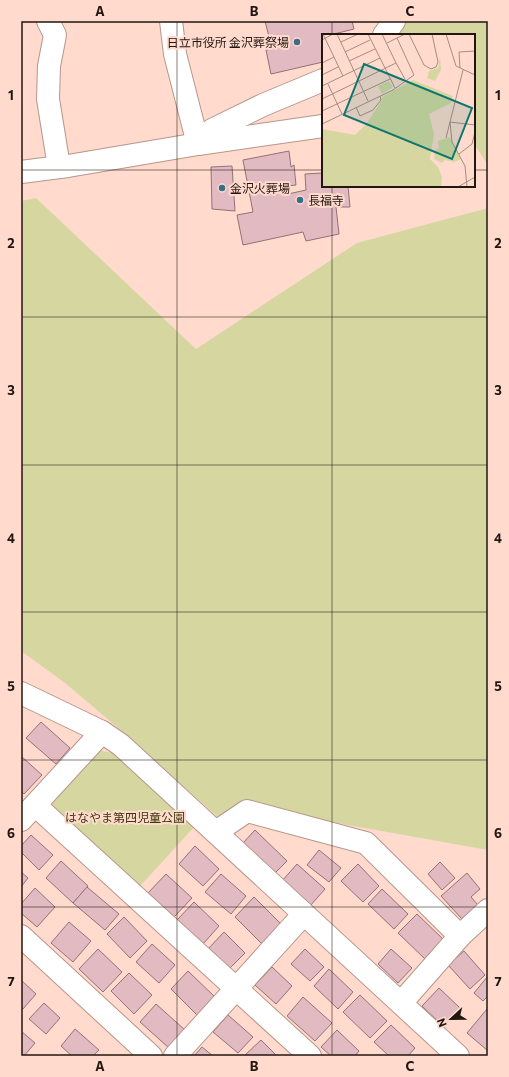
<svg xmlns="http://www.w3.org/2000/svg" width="509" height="1077" font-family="Commissioner,'Noto Sans JP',sans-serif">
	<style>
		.green { fill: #d6d7a0 }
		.building { fill: #e1bbc1; stroke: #947177 }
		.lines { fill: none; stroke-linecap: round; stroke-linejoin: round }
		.minor-casing { stroke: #b8968a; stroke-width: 24 }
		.minor { stroke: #fff; stroke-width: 22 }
		.grid { fill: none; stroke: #221611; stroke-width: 1; stroke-opacity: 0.55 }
		.poi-dot { fill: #386e89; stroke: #ffdacd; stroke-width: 1.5 }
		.labels { text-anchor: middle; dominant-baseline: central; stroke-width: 4; stroke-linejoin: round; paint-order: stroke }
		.poi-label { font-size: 12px; fill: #221611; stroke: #ffdacd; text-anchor: start }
		.park-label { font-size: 12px; fill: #3b390a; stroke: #ffdacd }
		.inset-road { fill: none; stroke: #a78c82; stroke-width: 1 }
		.view { fill: #0f766e; fill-opacity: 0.15; stroke: #0f766e; stroke-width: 2 }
		.inset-edge { fill: none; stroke: #221611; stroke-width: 2 }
		.neatline { fill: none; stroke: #221611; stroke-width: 1.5 }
		.grid-label { font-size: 13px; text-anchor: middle; font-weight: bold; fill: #221611 }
	</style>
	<rect width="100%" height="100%" fill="#ffdacd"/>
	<g class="green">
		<path d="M400,21H488V165L474,144V35H389Z"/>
		<path d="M36,198L196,349L357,243L488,208V850L320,820L245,800L219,818L117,727L65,683L21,651V201Z"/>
		<path d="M99,750L116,754L196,825L140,886L54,809L52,802Z"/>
	</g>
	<g class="building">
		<path d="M265,21H352L354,29L330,35H323V62L271,74L266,50L272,49Z"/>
		<path d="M289,151L291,167L294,165L296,185L287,186L288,194L306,190L305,174L323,173V186H348L350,207H336L339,234L306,241L303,232L243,245L237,215L253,212L243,160Z"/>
		<path d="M232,166L235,211L212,209L211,167Z"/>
		<path d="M41,722L70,748L56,764L26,738Z"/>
		<path d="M21,756L42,775L24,794L21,791Z"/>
		<path d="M255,830L287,861L274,874L242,844Z"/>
		<path d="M31,835L53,855L39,870L21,852V846Z"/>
		<path d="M195,846L219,869L203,886L179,864Z"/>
		<path d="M319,850L341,868L329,882L307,865Z"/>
		<path d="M61,861L88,886L73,903L46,878Z"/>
		<path d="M440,862L455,878L442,890L428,874Z"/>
		<path d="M297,864L325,889L310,906L282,881Z"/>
		<path d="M358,864L379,886L363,902L341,881Z"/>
		<path d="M21,872L28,878L21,887Z"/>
		<path d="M467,873L480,889L471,897L478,905L462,919L441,896Z"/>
		<path d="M166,874L192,898L174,917L148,893Z"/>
		<path d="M221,874L246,896L231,914L205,892Z"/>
		<path d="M87,887L119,914L105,930L73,903Z"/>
		<path d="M35,888L55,907L37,927L21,913V904Z"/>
		<path d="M382,889L408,914L394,929L368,904Z"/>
		<path d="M254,897L281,924L262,944L235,917Z"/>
		<path d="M194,902L219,926L203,944L177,920Z"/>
		<path d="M417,914L444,940L425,959L398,933Z"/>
		<path d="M124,917L147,941L130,958L107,934Z"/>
		<path d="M69,922L91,941L73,962L51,943Z"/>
		<path d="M224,932L245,953L229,969L208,949Z"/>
		<path d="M152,944L175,965L159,983L136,962Z"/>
		<path d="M98,949L122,972L103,992L79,969Z"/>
		<path d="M305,949L324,967L310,981L291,964Z"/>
		<path d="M391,949L412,968L398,983L378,964Z"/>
		<path d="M464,951L485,975L470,989L448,965Z"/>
		<path d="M272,967L292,986L276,1004L255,985Z"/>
		<path d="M329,969L353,992L338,1009L314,986Z"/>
		<path d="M188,971L217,999L199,1017L171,989Z"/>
		<path d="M129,973L152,995L134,1014L111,991Z"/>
		<path d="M488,976V996L483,1001L474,993Z"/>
		<path d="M21,980L36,994L23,1009L21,1008Z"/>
		<path d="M439,988L460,1008L443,1026L422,1006Z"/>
		<path d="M360,995L387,1021L370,1038L343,1012Z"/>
		<path d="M303,997L332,1023L315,1041L287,1016Z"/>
		<path d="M44,1003L60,1018L46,1034L29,1019Z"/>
		<path d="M156,1004L185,1030L169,1048L140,1022Z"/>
		<path d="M487,1009L488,1010V1051L467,1033Z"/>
		<path d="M228,1015L253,1037L238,1053L213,1032Z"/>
		<path d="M391,1025L415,1048L408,1056H389L374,1042Z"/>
		<path d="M75,1029L99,1050L93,1056H72L61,1046Z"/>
		<path d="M337,1030L359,1051L355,1056H331L321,1047Z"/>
		<path d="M21,1031L35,1043L24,1056H21Z"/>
		<path d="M261,1040L277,1056H244Z"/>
		<path d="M202,1047L213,1056H194Z"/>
	</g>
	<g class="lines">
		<defs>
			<g id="minor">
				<path d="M48,21L55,35L49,66L48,99L59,167"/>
				<path d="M171,21L175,54L198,144"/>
				<path d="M384,35L394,21"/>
				<path d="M199,143L212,130L263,105L323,80"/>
				<path d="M21,172L68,166L198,144L323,126"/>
				<path d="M21,693L102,732L121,745L458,1056"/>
				<path d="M35,805L310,1056"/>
				<path d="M21,820L102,732"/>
				<path d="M216,832L247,811L366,843L460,936L401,1003"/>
				<path d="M21,936L151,1056"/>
				<path d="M460,936L488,910"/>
				<path d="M175,1056L303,915"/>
			</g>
		</defs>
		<use href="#minor" class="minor-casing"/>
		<use href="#minor" class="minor"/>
	</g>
	<path class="grid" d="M177,21V1056M332,21V35M21,170H323M474,170H488M332,186V1056M21,317H488M21,465H488M21,612H488M21,760H488M21,907H488"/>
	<g class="poi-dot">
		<circle cx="297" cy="42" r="4"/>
		<circle cx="222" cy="188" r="4"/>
		<circle cx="300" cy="200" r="4"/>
	</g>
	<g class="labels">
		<g class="poi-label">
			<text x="289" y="42" text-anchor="end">日立市役所 金沢葬祭場</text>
			<text x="230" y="188">金沢火葬場</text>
			<text x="308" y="200">長福寺</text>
		</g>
		<g class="park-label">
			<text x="125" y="817">はなやま第四児童公園</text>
		</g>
	</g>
	<g transform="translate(322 34)">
		<rect width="153" height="153" fill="#ffdacd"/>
		<path d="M118,23L119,36L113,47L105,44L107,37L116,34ZM91,46L131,62L129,69L107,80L112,100L108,125L116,133L120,143L119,153H0V95L33,101L45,89L60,66V63ZM67,47L71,53L60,60L56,52ZM128,103L139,125L132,128L123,126L120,129L112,125L113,116L117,115L116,107Z" fill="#d6d7a0"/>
		<path class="inset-road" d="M1,0L21,42M15,0L46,67M46,0L73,54M87,0L102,31L109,35L114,33L116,28L110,0M124,0L134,32L153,41M0,6L11,0M19,8L36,0M65,9L83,0M23,18L48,6M27,27L53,15M0,29L12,23M74,29L83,45M138,34L137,18L153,17M0,41L16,33M6,50L20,80M0,52L58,24M0,65L74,29L60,0M34,73L38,82L51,76L59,66L58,62M0,77L68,45M128,88L130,108L143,132L145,153M128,88L153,91M0,90L71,56L92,41L75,4M124,104L141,36M137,120L150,110L153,98M136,153L153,143"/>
		<path class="view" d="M42,30L150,74L130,125L22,81Z"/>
		<rect width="153" height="153" class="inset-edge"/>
	</g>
	<rect width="509" height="1077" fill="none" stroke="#ffdacd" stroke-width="44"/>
	<g transform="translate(451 1019) rotate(248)" stroke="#ffdacd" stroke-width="3" paint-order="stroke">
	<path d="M0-3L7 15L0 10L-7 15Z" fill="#221611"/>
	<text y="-6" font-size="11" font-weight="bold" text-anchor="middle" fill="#221611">N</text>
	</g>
	<rect x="22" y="22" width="465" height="1033" class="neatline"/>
	<g class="grid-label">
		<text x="100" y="16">A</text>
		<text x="254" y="16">B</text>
		<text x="410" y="16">C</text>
		<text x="11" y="100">1</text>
		<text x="498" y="100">1</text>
		<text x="11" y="248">2</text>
		<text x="498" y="248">2</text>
		<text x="11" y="395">3</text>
		<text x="498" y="395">3</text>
		<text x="11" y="543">4</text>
		<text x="498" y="543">4</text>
		<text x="11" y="691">5</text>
		<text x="498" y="691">5</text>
		<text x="11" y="838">6</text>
		<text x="498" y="838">6</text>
		<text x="11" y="986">7</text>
		<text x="498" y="986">7</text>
		<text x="100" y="1071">A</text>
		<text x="254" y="1071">B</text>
		<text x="410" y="1071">C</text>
	</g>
</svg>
